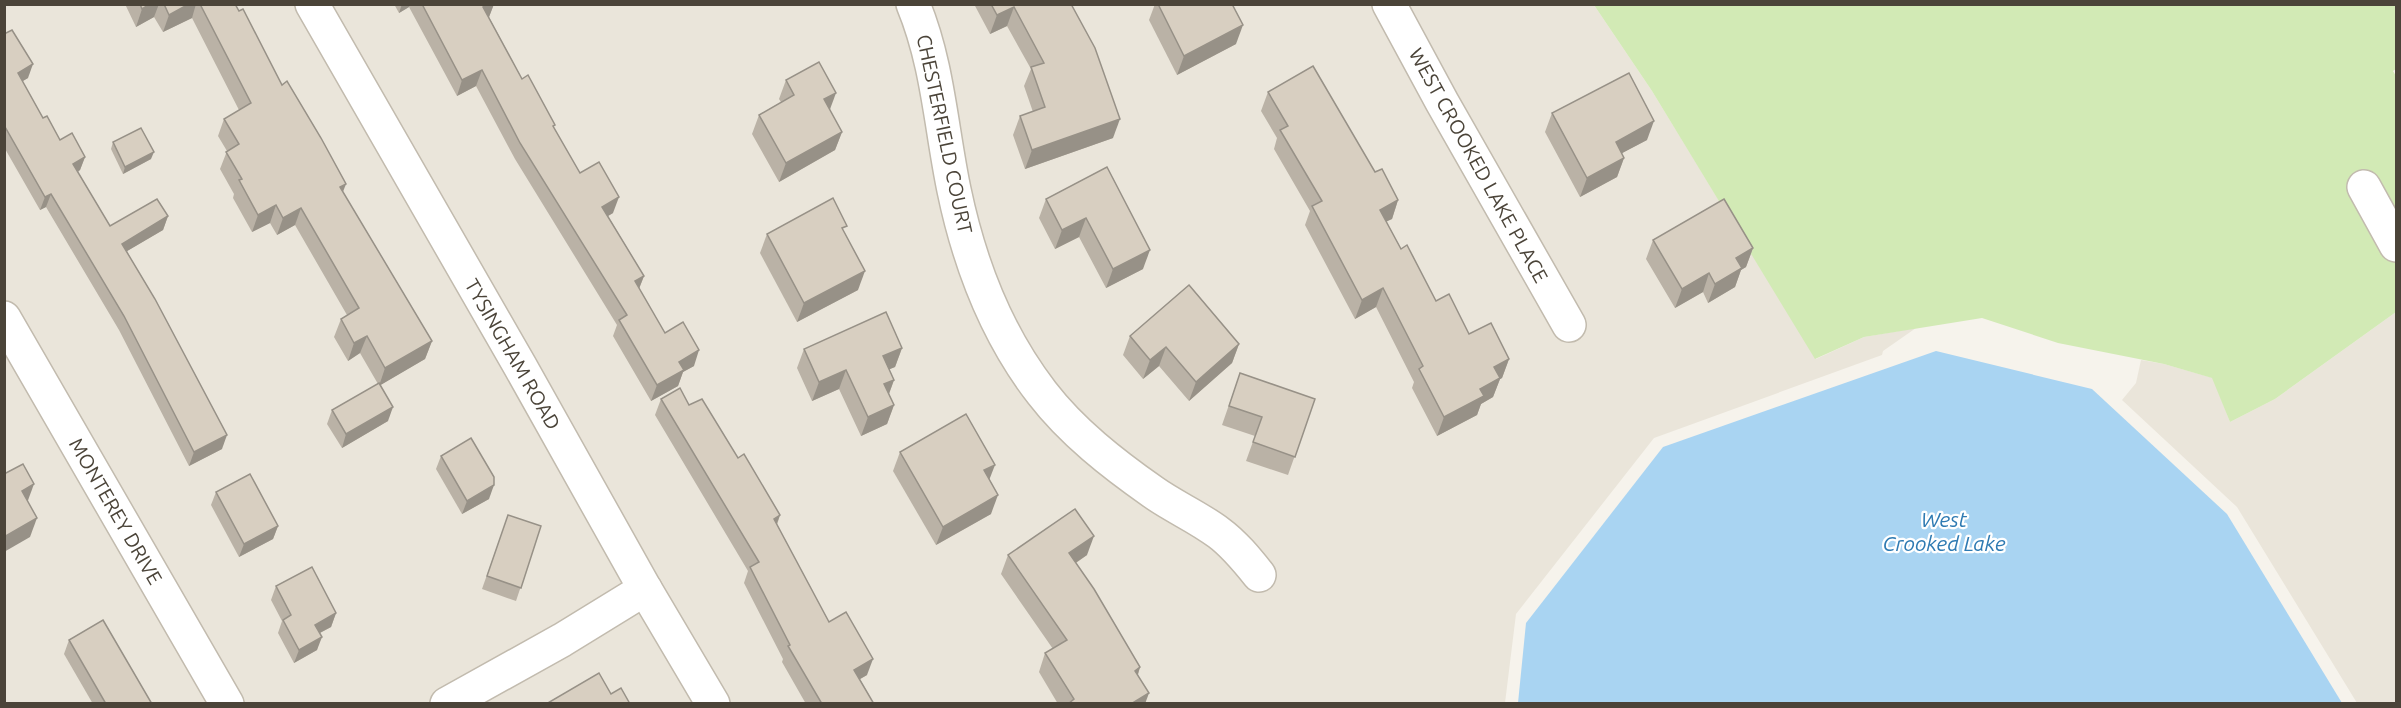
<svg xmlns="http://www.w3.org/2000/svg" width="2401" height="708" font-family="Ubuntu,sans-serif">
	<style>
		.residential { fill: #eae5da }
		.green { fill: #d2eab5 }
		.water { fill: #a9d4f2 }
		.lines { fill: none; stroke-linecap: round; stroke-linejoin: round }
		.minor-casing { stroke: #c2bbae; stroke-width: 36 }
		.minor { stroke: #fff; stroke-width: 33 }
		.wall { fill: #bab2a6 }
		.shaded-wall { fill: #979187 }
		.building { fill: #d8cfc1; stroke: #979187; stroke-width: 1.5 }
		.labels { text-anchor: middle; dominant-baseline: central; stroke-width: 4.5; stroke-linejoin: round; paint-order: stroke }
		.street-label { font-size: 20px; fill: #4b4439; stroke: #fff }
		.water-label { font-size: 21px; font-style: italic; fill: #2e7ab2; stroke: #fff }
	</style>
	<rect width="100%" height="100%" fill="#f6f3ec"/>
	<g class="residential">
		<path d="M4,5H1594L1652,91L1816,359L1864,337L1916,328L1883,351L1882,355L1654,438L1516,614L1505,703H5Z"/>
		<path d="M2396,312V703H2357L2237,507L2122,400L2136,383L2141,360L2164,364L2213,378L2230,422L2275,399Z"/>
	</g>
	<path class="green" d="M1594,5H2396V69L2393,71L2396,76V312L2275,399L2230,422L2212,378L2164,364L2058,343L1982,318L1864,337L1815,359L1652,91Z"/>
	<path class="water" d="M1936,351L2092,389L2227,514L2342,703H1518L1526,623L1663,447Z"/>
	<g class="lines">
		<defs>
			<g id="minor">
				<path d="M312,4L520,366L645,589L713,704"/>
				<path d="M913,4C938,64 941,128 954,190C969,262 997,335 1042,393C1072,432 1113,464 1153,492C1174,507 1198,517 1219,533C1234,544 1247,560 1259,575"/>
				<path d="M1389,4L1442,102L1569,325"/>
				<path d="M2364,187L2396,245"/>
				<path d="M4,318L227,704"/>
				<path d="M447,704L562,640L645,589"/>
			</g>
		</defs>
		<use href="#minor" class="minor-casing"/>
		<use href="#minor" class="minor"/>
	</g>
	<g class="wall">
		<path d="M125,4H235L343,192L432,341L425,359L380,385L388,421L342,448L327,424L332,410L378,384L360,353L348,361L334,337L341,319L347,315L295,225L277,235L270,223L252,232L233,198L234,194L220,169L227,151L218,136L224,119L239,110L192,18L163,32L154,17L136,27Z"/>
		<path d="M394,4H494L489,17L522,79L554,128L580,173L613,213L608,216L644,276L639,289L665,333L694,366L683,372L678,386L651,401L613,336L617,325L515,159L476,86L457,96L409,7L399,13Z"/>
		<path d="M974,4H1071L1113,138L1025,169L1013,135L1020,116L1033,112L1024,86L1031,69L1007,26L990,34Z"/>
		<path d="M1155,4H1232L1236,44L1177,75L1149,20Z"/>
		<path d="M4,34L28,78L22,81L43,118L60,140L85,157L80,170L78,172L110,226L168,216L163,230L127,251L222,449L189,466L119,330L46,207L40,210L4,147Z"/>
		<path d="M786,80L830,110L842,132L835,150L779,182L752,134L759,115L781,102L779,99Z"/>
		<path d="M1268,92L1375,172L1398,200L1392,219L1386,221L1401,249L1436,301L1469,334L1509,359L1502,378L1500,379L1493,397L1481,404L1477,415L1437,436L1412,388L1414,382L1376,307L1355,319L1305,225L1310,211L1274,149L1277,138L1261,111Z"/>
		<path d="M1552,113L1647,140L1622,153L1624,158L1617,177L1580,197L1545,132Z"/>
		<path d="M113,142L151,159L123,174L111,149Z"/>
		<path d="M1107,167L1143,269L1106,288L1079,237L1055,249L1039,218L1046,199Z"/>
		<path d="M845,233L858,290L797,322L760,253L767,234Z"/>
		<path d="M1653,240L1753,248L1746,267L1741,270L1735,287L1708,303L1703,292L1675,308L1646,259Z"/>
		<path d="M1130,336L1239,344L1232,363L1189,401L1159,366L1143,379L1123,355Z"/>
		<path d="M902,348L895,367L889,369L894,380L889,394L894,405L887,424L861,436L839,389L812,401L797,368L804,349Z"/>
		<path d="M1240,373L1315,399L1288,475L1246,461L1255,436L1222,425Z"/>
		<path d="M661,399L689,405L738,458L780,515L777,525L829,622L867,675L860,679L874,704H806L782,662L783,659L744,583L748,571L655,415Z"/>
		<path d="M900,452L989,479L991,514L936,545L893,471Z"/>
		<path d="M441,456L489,499L462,514L436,469Z"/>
		<path d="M216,492L278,526L273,539L239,557L211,505Z"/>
		<path d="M508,515L541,526L516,601L482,589Z"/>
		<path d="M1008,555H1087L1076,563L1140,667L1138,675L1145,704H1058L1039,672L1045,653L1053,649L1001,574Z"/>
		<path d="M276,586L336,613L331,627L320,633L317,650L294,663L278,633L282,621L271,600Z"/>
		<path d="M69,640L152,704H93L64,654Z"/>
	</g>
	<g class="shaded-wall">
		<path d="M150,4H159L154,17L136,27L142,9Z"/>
		<path d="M189,4H196L192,18L163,32L169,15Z"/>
		<path d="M402,4H410L409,7L399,13Z"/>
		<path d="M488,4H494L489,17L478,23L483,7Z"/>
		<path d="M1014,7L1007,26L990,34L997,15Z"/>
		<path d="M1243,25L1236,44L1177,75L1184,56Z"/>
		<path d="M33,64L28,78L13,87L18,73Z"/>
		<path d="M482,70L476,86L457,96L462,80Z"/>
		<path d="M836,93L829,112L824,99Z"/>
		<path d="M1120,119L1113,138L1025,169L1032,150Z"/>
		<path d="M1654,121L1647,140L1609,160L1616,142Z"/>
		<path d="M842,132L835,150L779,182L786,163Z"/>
		<path d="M154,152L151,159L123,174L125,167Z"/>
		<path d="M85,157L80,170L68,177L73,164Z"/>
		<path d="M1624,158L1617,177L1580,197L1587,178Z"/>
		<path d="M346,184L339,202L340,187Z"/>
		<path d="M51,194L46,207L40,210L45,197Z"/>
		<path d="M619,197L613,213L596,223L602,207Z"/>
		<path d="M1398,200L1392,219L1373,228L1380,210Z"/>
		<path d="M276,205L270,223L252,232L258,215Z"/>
		<path d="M301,208L295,225L277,235L283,218Z"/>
		<path d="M168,216L163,230L117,257L122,244Z"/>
		<path d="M1086,218L1079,237L1055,249L1062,230Z"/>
		<path d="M1753,248L1746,267L1741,270L1735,287L1708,303L1715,284L1736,258Z"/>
		<path d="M1150,250L1143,269L1106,288L1113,269Z"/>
		<path d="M865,271L858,290L797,322L804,303Z"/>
		<path d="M1709,273L1703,292L1675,308L1682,289Z"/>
		<path d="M644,276L638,291L635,281Z"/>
		<path d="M1383,288L1376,307L1355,319L1362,300Z"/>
		<path d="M367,336L360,353L348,361L354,343Z"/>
		<path d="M432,341L425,359L379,386L385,368Z"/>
		<path d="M1239,344L1232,363L1189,401L1196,382Z"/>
		<path d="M1166,347L1159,366L1143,379L1150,360Z"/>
		<path d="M902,348L895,367L876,375L883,356Z"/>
		<path d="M699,350L694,366L683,372L678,386L651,401L657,385L679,362Z"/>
		<path d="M1509,359L1502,378L1500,379L1493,397L1481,404L1477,415L1437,436L1444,417L1480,389L1494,367Z"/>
		<path d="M846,370L839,389L812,401L819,382Z"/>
		<path d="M894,380L887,399L884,384Z"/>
		<path d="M894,405L887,424L861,436L868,417Z"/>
		<path d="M393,407L388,421L342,448L346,434Z"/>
		<path d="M227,435L222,449L189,466L194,452Z"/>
		<path d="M995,465L988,483L984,470Z"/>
		<path d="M34,484L27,503L22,491Z"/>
		<path d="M494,485L489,499L462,514L467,501Z"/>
		<path d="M998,495L991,514L936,545L943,527Z"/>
		<path d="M780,515L774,531V519Z"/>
		<path d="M37,518L30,537L4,552V537Z"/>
		<path d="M278,526L273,539L239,557L244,544Z"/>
		<path d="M1094,536L1087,555L1062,572L1069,553Z"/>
		<path d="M336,613L331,627L310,638L315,625Z"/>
		<path d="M322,637L317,650L294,663L299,650Z"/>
		<path d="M873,659L867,675L848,686L854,670Z"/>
		<path d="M1140,667L1134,686L1135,671Z"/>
		<path d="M1149,693L1145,704H1131Z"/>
	</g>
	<g class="building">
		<path d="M140,4H150L142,9Z"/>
		<path d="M164,4H189L169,15Z"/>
		<path d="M200,4H235L239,11L243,9L282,85L287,81L321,138L346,184L340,187L432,341L385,368L367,336L354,343L341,319L359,308L301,208L283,218L276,205L258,215L239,180L242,179L226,152L239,144L224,119L251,103Z"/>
		<path d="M422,4H488L483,7L522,79L528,75L555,125L553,126L580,173L599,162L619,197L602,207L644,276L635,281L665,333L683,322L699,350L679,362L684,370L657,385L619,320L627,315L520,143L482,70L462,80Z"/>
		<path d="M991,4H1071L1095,48L1120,119L1032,150L1020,116L1045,107L1031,67L1044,63L1014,7L997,15Z"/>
		<path d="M1158,4H1232L1243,25L1184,56Z"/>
		<path d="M12,30L33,64L18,73L43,118L47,116L60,140L72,133L85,157L73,164L110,226L157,199L168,216L122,244L155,299L227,435L194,452L124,316L51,194L45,197L4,125V34Z"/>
		<path d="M819,62L836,93L824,99L842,132L786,163L759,115L794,95L786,80Z"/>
		<path d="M1313,66L1375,172L1382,169L1398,200L1380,210L1401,249L1407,245L1436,301L1449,294L1469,334L1491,323L1509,359L1494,367L1500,378L1480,389L1484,396L1444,417L1419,369L1423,366L1383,288L1362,300L1312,206L1322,201L1280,130L1288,126L1268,92Z"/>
		<path d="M1629,73L1654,121L1616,142L1624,158L1587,178L1552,113Z"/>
		<path d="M141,128L154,152L125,167L113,142Z"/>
		<path d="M1107,167L1150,250L1113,269L1086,218L1062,230L1046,199Z"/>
		<path d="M833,198L847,226L842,228L865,271L804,303L767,234Z"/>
		<path d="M1724,199L1753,248L1736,258L1742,268L1715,284L1709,273L1682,289L1653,240Z"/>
		<path d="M1189,285L1239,344L1196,382L1166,347L1150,360L1130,336Z"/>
		<path d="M886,312L902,348L883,356L894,380L884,384L894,405L868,417L846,370L819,382L804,349Z"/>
		<path d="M1240,373L1315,399L1295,457L1253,442L1262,417L1229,406Z"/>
		<path d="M379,383L393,407L346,434L332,410Z"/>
		<path d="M680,388L689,405L702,399L738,458L744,454L780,515L774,519L829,622L846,612L873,659L854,670L874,704H822L788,646L790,645L750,567L759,562L661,399Z"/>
		<path d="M966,414L995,465L984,470L998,495L943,527L900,452Z"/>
		<path d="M471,438L494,477V485L467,501L441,456Z"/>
		<path d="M23,464L34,484L22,491L37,518L4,537V474Z"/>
		<path d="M250,474L278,526L244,544L216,492Z"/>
		<path d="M1075,509L1094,536L1069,553L1094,589L1140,667L1135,671L1149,693L1131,704H1068L1074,699L1045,653L1067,640L1008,555Z"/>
		<path d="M508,515L541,526L521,588L487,576Z"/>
		<path d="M312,567L336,613L315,625L322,637L299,650L283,620L291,615L276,586Z"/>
		<path d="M103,620L152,704H106L69,640Z"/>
		<path d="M599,673L611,694L621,688L630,704H546Z"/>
	</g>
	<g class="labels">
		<g class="street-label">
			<text transform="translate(945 134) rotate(78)">CHESTERFIELD COURT</text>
			<text transform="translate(1479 165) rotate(61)">WEST CROOKED LAKE PLACE</text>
			<text transform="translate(513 354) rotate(60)">TYSINGHAM ROAD</text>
			<text transform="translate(116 511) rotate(60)">MONTEREY DRIVE</text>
		</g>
		<g class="water-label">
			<text x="1944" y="519">West<tspan x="1944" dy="24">Crooked Lake</tspan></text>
		</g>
	</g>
	<rect width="2401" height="708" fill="none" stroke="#4b4439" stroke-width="12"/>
</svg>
